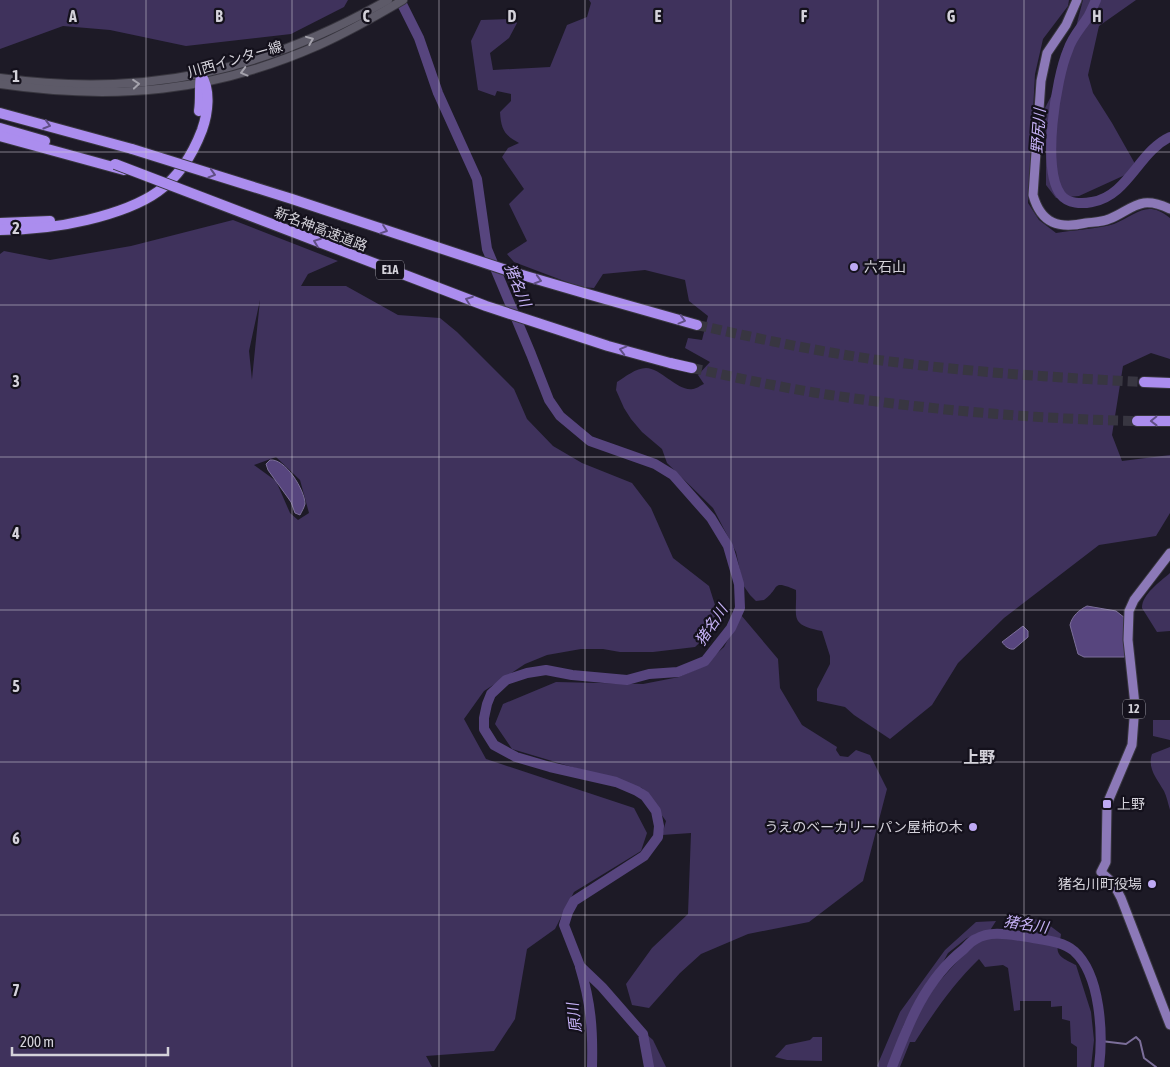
<svg xmlns="http://www.w3.org/2000/svg" width="1170" height="1067" font-family="'Asap Condensed','Noto Sans JP',sans-serif">
	<style>
		.green { fill: #3f325c; fill-rule: evenodd }
		.water { fill: #57457e; stroke: #7c6f9a }
		.lines { fill: none; stroke-linecap: round; stroke-linejoin: round }
		.stream { stroke: #7c6f9a; stroke-width: 2 }
		.river { stroke: #57457e; stroke-width: 10 }
		.motorway-tunnel { stroke: #383641; stroke-width: 10; stroke-dasharray: 10 5; stroke-linecap: butt }
		.secondary-casing { stroke: #38363f; stroke-width: 10 }
		.primary-casing { stroke: #38363f; stroke-width: 11 }
		.motorway-casing { stroke: #38363f; stroke-width: 12 }
		.secondary { stroke: #5d5a68; stroke-width: 8 }
		.primary { stroke: #8c79b8; stroke-width: 9 }
		.motorway { stroke: #ab8dee; stroke-width: 10 }
		.motorway-bridge-casing { stroke: #38363f; stroke-width: 12; stroke-linecap: butt }
		.motorway-bridge { stroke: #ab8dee; stroke-width: 10 }
		.oneway { stroke: #a4a2ac }
		.oneway2 { stroke: #604f85 }
		.grid { fill: none; stroke: #d4d2da; stroke-width: 1; stroke-opacity: 0.55 }
		.poi-dot { fill: #bea9f4; stroke: #14111c; stroke-width: 2 }
		.labels { text-anchor: middle; dominant-baseline: central; stroke-width: 4.5; stroke-linejoin: round; paint-order: stroke }
		.shield { fill: #14111c; stroke: #9a98a1; stroke-width: 1 }
		.shield-label { font-size: 12px; font-weight: bold; fill: #d4d2da }
		.street-label { font-size: 14px; fill: #d4d2da; stroke: #14111c }
		.poi-label { font-size: 14px; fill: #d4d2da; stroke: #14111c; text-anchor: start }
		.water-label { font-size: 15px; font-style: italic; fill: #c6b2f7; stroke: #14111c }
		.quarter-label { font-size: 16px; font-weight: bold; fill: #d4d2da; stroke: #14111c }
		.grid-label { font-size: 16px; text-anchor: middle; font-weight: bold; fill: #d4d2da; stroke: #14111c; stroke-width: 4.5; stroke-linejoin: round; paint-order: stroke }
	</style>
	<rect width="100%" height="100%" fill="#1d1a26"/>
	<g class="green">
		<path d="M0,0H348L344,7L291,34L186,46L110,30L63,26L0,49Z"/>
		<path d="M589,0H1069L1068,6L1043,39L1035,74L1028,203L1039,220L1056,233C1073,230 1098,229 1114,224C1137,215 1146,199 1170,218V359L1151,353L1123,366L1112,435L1122,461L1170,455V513L1156,536L1099,545L1004,618L958,663L932,705L890,739L854,715L845,707L817,701V689L830,664V656L822,631C789,624 797,619 796,590C770,579 781,588 764,600L756,601L750,595L743,585L736,552L713,508L667,463L662,449L642,432L631,419L624,408L616,390L617,382C625,377 636,368 646,368C661,368 678,392 693,389C696,389 701,385 704,384L698,375L710,362L685,348L688,338L702,340L708,316L689,301L685,280L645,270L603,274L594,288L580,287L514,262L507,254L527,241L509,204L524,189L502,157L508,148L519,143C504,135 501,129 500,112L511,101V94L497,91L495,96L478,90L471,41L481,20L513,19L517,23L509,38L490,53L493,70L550,67L567,25L587,17L591,3Z"/>
		<path d="M1083,0H1136L1099,26L1088,75L1093,93L1112,123L1134,162L1136,170L1079,196L1056,198L1046,185V136L1044,110L1065,69Z"/>
		<path d="M233,220L338,261L308,274L301,286H346L398,315L440,318L457,332L514,389L527,419L553,446L582,463L632,483L651,508L673,558L709,586L715,605V624L711,632L695,647L653,652H620L603,649H581L547,655L525,664L484,691L464,719L486,759L634,808L647,833L641,851L574,892L555,929L527,949L515,1019L494,1051L426,1056L432,1067H0V254L4,251L50,260L131,246ZM260,300L252,379V380L249,351ZM276,457L300,480L309,513L298,520L290,513L276,481L254,465Z"/>
		<path d="M1170,573V631L1157,632L1142,608C1142,594 1160,582 1170,573Z"/>
		<path d="M741,615L778,659L780,688L802,725L837,747L836,750L840,756L848,757L856,750L870,755L887,789L863,881L809,922L748,934L701,954L680,973L649,1008L632,1005L626,984L652,948L688,914L691,833L662,835L666,821L642,788L512,749L495,724L503,704L556,682L643,684L679,677L702,667L724,647Z"/>
		<path d="M1153,720H1170V740L1153,736Z"/>
		<path d="M1170,747V810C1168,804 1167,797 1164,791C1157,779 1147,768 1152,754Z"/>
		<path d="M1035,919L1049,925L1061,934C1061,938 1059,941 1058,946C1055,957 1069,961 1076,965L1091,1012L1094,1040L1091,1067H1077V1047L1071,1043L1070,1021L1062,1019V1006L1051,1007V1001H1020V1010L1014,1011L1008,968L1003,965L985,967L979,959C953,984 934,1012 915,1042H910L900,1067H896L911,1024L936,985L973,944L996,935L1024,939Z"/>
		<path d="M996,921L989,932L967,938L948,953L941,966L927,982L904,1024L888,1067H879L877,1066L900,1012L945,950L976,922Z"/>
		<path d="M645,1033L653,1040L666,1067H653L649,1055Z"/>
		<path d="M813,1037H822V1061L787,1060L775,1057L786,1045L810,1040Z"/>
	</g>
	<g class="water">
		<path d="M270,460C285,458 305,490 305,504C304,508 302,511 300,515L295,513L291,502L268,470L266,464Z"/>
		<path d="M1087,606L1116,611L1125,618L1126,656L1124,657H1084L1078,654L1070,625C1072,616 1079,610 1087,606Z"/>
		<path d="M1023,626L1028,631V637L1014,649C1009,650 1005,646 1002,642Z"/>
	</g>
	<g class="lines">
		<path class="stream" d="M1101,1041L1126,1044L1136,1037L1140,1041L1144,1058L1156,1067"/>
		<g class="river">
			<path d="M400,0L419,38L438,93L477,179L487,249L531,354L549,400L560,416L590,441L655,464L673,475L711,518L728,546L739,584L740,608L731,628L705,661L678,672L649,674L627,680L572,675L546,670L527,673L506,680L491,694L487,704L484,718V729L494,745L516,757L550,767L616,782L637,791L645,796L656,811L659,826L658,837L644,856L574,901L568,912L564,925L580,966L602,987L643,1034L649,1067"/>
			<path d="M1096,0C1093,6 1091,12 1088,17C1081,28 1072,37 1068,50C1056,78 1041,170 1061,195C1068,204 1082,204 1092,202C1128,196 1139,151 1170,137"/>
			<path d="M580,967C591,1003 593,1030 592,1067"/>
			<path d="M892,1067C909,1022 925,980 964,949C967,946 971,941 976,939C991,930 1011,935 1028,937C1043,940 1062,941 1074,951C1101,975 1103,1035 1099,1067"/>
		</g>
		<g class="motorway-tunnel">
			<path d="M697,325C765,340 833,355 902,363C982,373 1063,378 1144,382"/>
			<path d="M692,368C738,378 783,388 830,395C932,410 1034,419 1137,421"/>
		</g>
		<defs>
			<g id="secondary">
				<path d="M0,78C146,98 261,72 388,0"/>
				<path d="M0,84C115,101 213,92 319,45C348,32 376,16 403,0"/>
			</g>
			<g id="primary">
				<path d="M1077,0L1066,25L1047,53L1041,81L1033,195C1041,224 1059,229 1086,223C1094,222 1102,222 1109,219C1121,215 1131,205 1144,203C1154,202 1162,205 1170,209"/>
				<path d="M1170,553L1134,600L1129,611L1128,640L1135,705L1132,745L1107,804L1106,862L1101,872L1113,883L1121,898L1170,1025"/>
			</g>
			<g id="motorway">
				<path d="M199,111C201,99 199,87 201,75"/>
				<path d="M0,113L132,149"/>
				<path d="M0,128L45,141"/>
				<path d="M0,136L124,170"/>
				<path d="M0,223L50,221"/>
				<path d="M0,230C30,230 58,227 87,220C145,206 180,188 202,130C208,113 211,90 201,75"/>
				<path d="M584,293L697,325"/>
				<path d="M670,363L692,368"/>
				<path d="M1144,382L1170,383"/>
				<path d="M1137,421H1170"/>
			</g>
		</defs>
		<use href="#secondary" class="secondary-casing"/>
		<use href="#primary" class="primary-casing"/>
		<use href="#motorway" class="motorway-casing"/>
		<use href="#secondary" class="secondary"/>
		<use href="#primary" class="primary"/>
		<use href="#motorway" class="motorway"/>
		<defs>
			<g id="motorway-bridge">
				<path d="M132,149L292,199L512,272L584,293"/>
				<path d="M115,164L486,306L608,346L670,363"/>
			</g>
		</defs>
		<use href="#motorway-bridge" class="motorway-bridge-casing"/>
		<use href="#motorway-bridge" class="motorway-bridge"/>
	</g>
	<defs><path id="oneway-chevron" d="M-2-3.5L2.5 0L-2 3.5" fill="none" stroke-width="1.6" stroke-linecap="round" stroke-linejoin="round" transform="scale(1.25)"/></defs>
	<g class="oneway">
		<use href="#oneway-chevron" transform="translate(310 40) rotate(-22)"/>
		<use href="#oneway-chevron" transform="translate(244 72) rotate(165)"/>
		<use href="#oneway-chevron" transform="translate(136 84) rotate(-5)"/>
	</g>
	<g class="oneway2">
		<use href="#oneway-chevron" transform="translate(47 125) rotate(16)"/>
		<use href="#oneway-chevron" transform="translate(212 174) rotate(17)"/>
		<use href="#oneway-chevron" transform="translate(384 230) rotate(19)"/>
		<use href="#oneway-chevron" transform="translate(317 242) rotate(-159)"/>
		<use href="#oneway-chevron" transform="translate(538 280) rotate(16)"/>
		<use href="#oneway-chevron" transform="translate(469 300) rotate(-160)"/>
		<use href="#oneway-chevron" transform="translate(682 320) rotate(15)"/>
		<use href="#oneway-chevron" transform="translate(623 350) rotate(-165)"/>
		<use href="#oneway-chevron" transform="translate(1154 421) rotate(179)"/>
	</g>
	<path class="grid" d="M146,0V1067M292,0V1067M439,0V1067M585,0V1067M731,0V1067M878,0V1067M1024,0V1067M0,152H1170M0,305H1170M0,457H1170M0,610H1170M0,762H1170M0,915H1170"/>
	<g class="poi-dot">
		<circle cx="854" cy="267" r="5"/>
		<rect x="1102" y="799" width="10" height="10" rx="2.5"/>
		<circle cx="973" cy="827" r="5"/>
		<circle cx="1152" cy="884" r="5"/>
	</g>
	<g class="labels">
		<g class="shield">
			<rect x="376" y="260.5" width="28" height="19" rx="4"/>
			<rect x="1123" y="699.5" width="22" height="19" rx="4"/>
		</g>
		<g class="shield-label">
			<text x="390" y="270">E1A</text>
			<text x="1134" y="709">12</text>
		</g>
		<g class="street-label">
			<text transform="translate(235 59) rotate(-16)">川西インター線</text>
			<text transform="translate(321 229) rotate(21)">新名神高速道路</text>
		</g>
		<g class="poi-label">
			<text x="864" y="267">六石山</text>
			<text x="1117" y="804">上野</text>
			<text x="963" y="827" text-anchor="end">うえのベーカリー パン屋柿の木</text>
			<text x="1142" y="884" text-anchor="end">猪名川町役場</text>
		</g>
		<g class="water-label">
			<text transform="translate(1038 131) rotate(-86)">野尻川</text>
			<text transform="translate(518 285) rotate(68)">猪名川</text>
			<text transform="translate(711 625) rotate(-57)">猪名川</text>
			<text transform="translate(1026 924) rotate(9)">猪名川</text>
			<text transform="translate(574 1018) rotate(-97)">原川</text>
		</g>
		<g class="quarter-label">
			<text x="979" y="757">上野</text>
		</g>
	</g>
	<g class="grid-label">
		<text x="73" y="22">A</text>
		<text x="219" y="22">B</text>
		<text x="366" y="22">C</text>
		<text x="512" y="22">D</text>
		<text x="658" y="22">E</text>
		<text x="804" y="22">F</text>
		<text x="951" y="22">G</text>
		<text x="1097" y="22">H</text>
		<text x="16" y="82">1</text>
		<text x="16" y="234">2</text>
		<text x="16" y="387">3</text>
		<text x="16" y="539">4</text>
		<text x="16" y="692">5</text>
		<text x="16" y="844">6</text>
		<text x="16" y="996">7</text>
	</g>
	<path d="M12 1047v8h156v-8" fill="none" stroke="#d4d2da" stroke-width="2.5"/>
	<text x="20" y="1047" font-size="15" fill="#d4d2da" stroke="#14111c" stroke-width="4" paint-order="stroke">200 m</text>
</svg>
